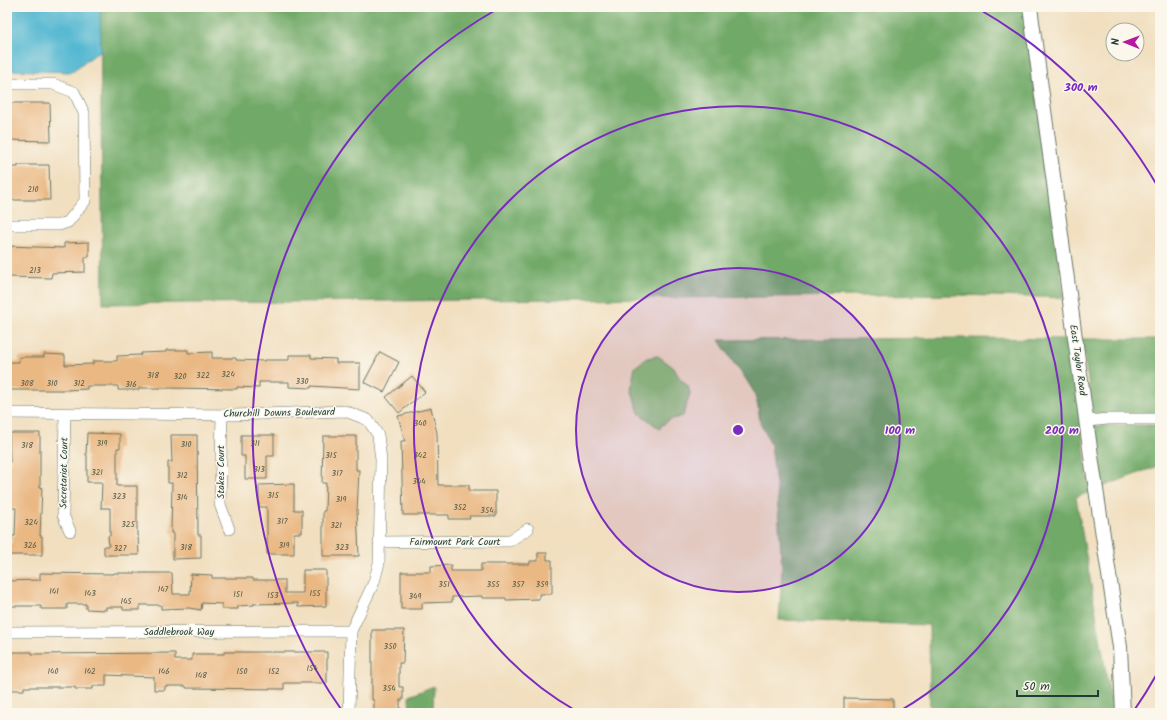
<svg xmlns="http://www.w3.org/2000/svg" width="1167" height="720" font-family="Kalam,sans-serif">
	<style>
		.green { fill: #8cc376; stroke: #568055 }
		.forest { fill: #71a967; stroke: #48734e }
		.water { fill: #54b8d2; stroke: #3a7a83 }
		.building { fill: #eab883 }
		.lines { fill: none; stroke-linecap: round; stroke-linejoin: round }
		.minor-casing { stroke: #687665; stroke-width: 12 }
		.major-casing { stroke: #687665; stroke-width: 16 }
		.minor { stroke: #fff; stroke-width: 11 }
		.major { stroke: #fff; stroke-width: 14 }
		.ring { fill: none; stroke: #7b2cbf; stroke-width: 2 }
		.labels { text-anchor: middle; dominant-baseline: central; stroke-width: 3; stroke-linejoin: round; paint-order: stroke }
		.number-label { font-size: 8px; fill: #525c48 }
		.street-label { font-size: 10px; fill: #1f3d34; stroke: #fbf7ec }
		.centre { fill: #7b2cbf; stroke: #fbf7ec; stroke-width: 2 }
		.ring-label { font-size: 12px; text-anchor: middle; font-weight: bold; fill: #7b2cbf; stroke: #fbf7ec; stroke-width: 3; stroke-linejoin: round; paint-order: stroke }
	</style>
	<rect width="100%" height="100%" fill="#fbf7ec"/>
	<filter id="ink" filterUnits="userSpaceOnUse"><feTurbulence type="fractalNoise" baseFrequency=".025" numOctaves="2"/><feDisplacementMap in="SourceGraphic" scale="8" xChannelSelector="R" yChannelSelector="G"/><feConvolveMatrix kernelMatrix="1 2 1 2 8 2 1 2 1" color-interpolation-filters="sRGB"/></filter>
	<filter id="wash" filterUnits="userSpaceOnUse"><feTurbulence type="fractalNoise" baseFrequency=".012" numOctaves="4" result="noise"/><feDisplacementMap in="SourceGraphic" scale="16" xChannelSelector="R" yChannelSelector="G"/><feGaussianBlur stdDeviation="0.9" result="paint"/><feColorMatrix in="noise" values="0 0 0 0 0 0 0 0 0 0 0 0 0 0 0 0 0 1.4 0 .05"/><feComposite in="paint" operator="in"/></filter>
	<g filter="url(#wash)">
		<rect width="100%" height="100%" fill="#f1dfc0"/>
		<path class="green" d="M658,356L674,368L679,377L688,386L690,393L683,416L669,420L660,427V429L639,413L631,388L635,367L647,358Z"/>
		<g class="forest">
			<path d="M100,7H1024L1064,298L956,295L103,304Z"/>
			<path d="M956,338L1069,339L1090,492L1076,497L1111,702L1112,696L1116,695L1117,713H930L929,625L779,620L782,569L777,493L771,445L760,422L758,406L754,392L744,376L733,362L719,340Z"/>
			<path d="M1082,339H1160V414L1093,415Z"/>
			<path d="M1109,425H1160V465L1102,487L1094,426Z"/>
			<path d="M434,686L433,713H410L409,696Z"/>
		</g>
		<path class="water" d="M7,7H100L101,50L71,72L7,70Z"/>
		<g id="blocks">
			<g class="building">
				<path d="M7,103H50L51,141L7,140Z"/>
				<path d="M18,165H49L50,200H7V167H18Z"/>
				<path d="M89,242V257H85V272L52,273L51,278L7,277V246L64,248V243Z"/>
				<path d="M166,350H188V353L212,352V358H236V360L264,361V360H289V355H311V358L336,359V363H360V389L311,386V388L289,387V382H259V388L237,387V389L166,388H139V390H118V386H87V389L65,390H7V362H19V357H44V354L65,355V365L93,364V361H117V356L141,355V353L166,352Z"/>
				<path d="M380,352L399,362L384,392L364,382Z"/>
				<path d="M412,376L425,392L399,413L386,397Z"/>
				<path d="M431,408L437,433L438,485H469V491H496V516H469L470,519H449V515H403L401,441H405L398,416Z"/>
				<path d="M9,433H40V487H42L40,536H42V555H9V543H12V536H15L16,508H7V462H10Z"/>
				<path d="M87,433L120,434V448H117V486H137V536H138L139,555H104V546H109L108,536H110V508H101L102,482H87V455H86Z"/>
				<path d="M171,435H197L198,535H201V558L173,559V533H171L172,483H168V462H172Z"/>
				<path d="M241,435H274V456H267V479H245V456H241Z"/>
				<path d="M323,436H356V470H359L357,511L359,556H323V511H325L326,483H322Z"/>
				<path d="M294,484V510H302V533H294V554H267V507H259V485Z"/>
				<path d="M538,553H547V560H552V594H539V599L506,600V598H482V596L452,597V602L422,603V609H401V572H431V566L451,565V571H481V564H530V561H538Z"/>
				<path d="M303,570H326V606L298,607V603L253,604L254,605L238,606V609H222V604L202,603L201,610L189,608L161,609V605H140V610H123V607H106V610L86,609V604H67V609H41V606H7V581L40,580V573L114,574V573H172L173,594H190L191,574L212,575V578H253V580H285V593H303Z"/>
				<path d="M372,630H404L403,663H399V687H403V700H400V713H374V700H372Z"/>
				<path d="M7,652H32V654L175,653V660H192V654H224V652H327V683H284V689L186,688V686H165V690H154V677L106,675V686H93V689H75V687H24V690H12V685H7Z"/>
				<path d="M844,698L893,699V713H844Z"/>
			</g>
		</g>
	</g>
	<g filter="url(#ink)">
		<use href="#blocks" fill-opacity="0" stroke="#687665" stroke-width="1"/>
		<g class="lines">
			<defs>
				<g id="minor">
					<path d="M7,84H53L74,92L84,113L85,201L68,222L59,225H7"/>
					<path d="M7,413L235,415L345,411L368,420L378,435L381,460L379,563L374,582L351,631L349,713"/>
					<path d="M65,414L63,515L70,531"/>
					<path d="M222,415L220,504L229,529"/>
					<path d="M1087,421L1108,419H1160"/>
					<path d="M379,542L509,541L528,529"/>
					<path d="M7,632L351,631"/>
				</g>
				<path id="major" d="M1030,7L1092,463L1120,647L1123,713"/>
			</defs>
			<use href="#minor" class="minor-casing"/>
			<use href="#major" class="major-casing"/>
			<use href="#minor" class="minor"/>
			<use href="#major" class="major"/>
		</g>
	</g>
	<circle cx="738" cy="430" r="162" fill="#7b2cbf" fill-opacity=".12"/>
	<g class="ring">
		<circle cx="738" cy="430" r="162"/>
		<path d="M578 712A324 324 0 1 1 898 712"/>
		<path d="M1158 672A485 485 0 0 1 1133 712M343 712A485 485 0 0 1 499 8M977 8A485 485 0 0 1 1158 187"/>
	</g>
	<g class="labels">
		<g class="number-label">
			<text x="33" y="189">210</text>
			<text x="35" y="270">213</text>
			<text x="228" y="374">324</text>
			<text x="153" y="375">318</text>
			<text x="203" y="375">322</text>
			<text x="180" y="376">320</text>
			<text x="302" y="381">330</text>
			<text x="27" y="383">308</text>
			<text x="52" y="383">310</text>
			<text x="79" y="383">312</text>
			<text x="131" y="384">316</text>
			<text x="420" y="423">340</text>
			<text x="102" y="443">319</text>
			<text x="255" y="443">311</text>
			<text x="186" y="444">310</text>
			<text x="27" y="445">318</text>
			<text x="331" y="455">315</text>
			<text x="420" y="455">342</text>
			<text x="259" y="469">313</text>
			<text x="97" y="472">321</text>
			<text x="337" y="473">317</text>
			<text x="182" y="475">312</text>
			<text x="419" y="481">344</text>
			<text x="273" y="495">315</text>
			<text x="119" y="496">323</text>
			<text x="182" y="497">314</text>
			<text x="341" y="499">319</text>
			<text x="460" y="507">352</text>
			<text x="487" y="510">354</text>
			<text x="282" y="521">317</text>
			<text x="31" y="522">324</text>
			<text x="128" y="524">325</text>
			<text x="336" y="525">321</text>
			<text x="30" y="545">326</text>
			<text x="284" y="545">319</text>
			<text x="186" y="547">318</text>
			<text x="342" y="547">323</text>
			<text x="120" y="548">327</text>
			<text x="444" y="584">351</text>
			<text x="493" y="584">355</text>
			<text x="518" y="584">357</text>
			<text x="542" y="584">359</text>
			<text x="163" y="589">147</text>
			<text x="54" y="591">141</text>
			<text x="90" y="593">143</text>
			<text x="315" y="593">155</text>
			<text x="238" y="594">151</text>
			<text x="273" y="595">153</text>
			<text x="415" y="596">349</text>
			<text x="126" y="601">145</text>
			<text x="390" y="646">350</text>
			<text x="312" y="668">154</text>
			<text x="53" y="671">140</text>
			<text x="90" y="671">142</text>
			<text x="164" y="671">146</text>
			<text x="242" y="671">150</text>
			<text x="274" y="671">152</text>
			<text x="201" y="675">148</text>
			<text x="389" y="688">354</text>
		</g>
		<g class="street-label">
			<text transform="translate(1078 360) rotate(82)">East Taylor Road</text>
			<text transform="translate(279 413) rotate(-1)">Churchill Downs Boulevard</text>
			<text transform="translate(221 472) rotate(-90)">Stakes Court</text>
			<text transform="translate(64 473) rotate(-89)">Secretariat Court</text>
			<text x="455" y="542">Fairmount Park Court</text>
			<text x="179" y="632">Saddlebrook Way</text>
		</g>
	</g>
	<circle cx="738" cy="430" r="6" class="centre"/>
	<g class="ring-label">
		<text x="1081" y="91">300 m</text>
		<text x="900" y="434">100 m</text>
		<text x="1062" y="434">200 m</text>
	</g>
	<rect width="1167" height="720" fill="none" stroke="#fbf7ec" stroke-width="24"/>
	<g transform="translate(1125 42) rotate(271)"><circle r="19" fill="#fbf7ec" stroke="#a3ada2"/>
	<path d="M0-3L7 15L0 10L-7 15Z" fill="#b5179e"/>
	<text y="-6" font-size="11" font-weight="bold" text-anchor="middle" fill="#1f3d34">N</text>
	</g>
	<path d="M1017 690v6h81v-6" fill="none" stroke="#1f3d34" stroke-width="2"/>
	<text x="1023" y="690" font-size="12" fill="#1f3d34" stroke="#fbf7ec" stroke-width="3" paint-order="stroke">50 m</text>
</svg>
